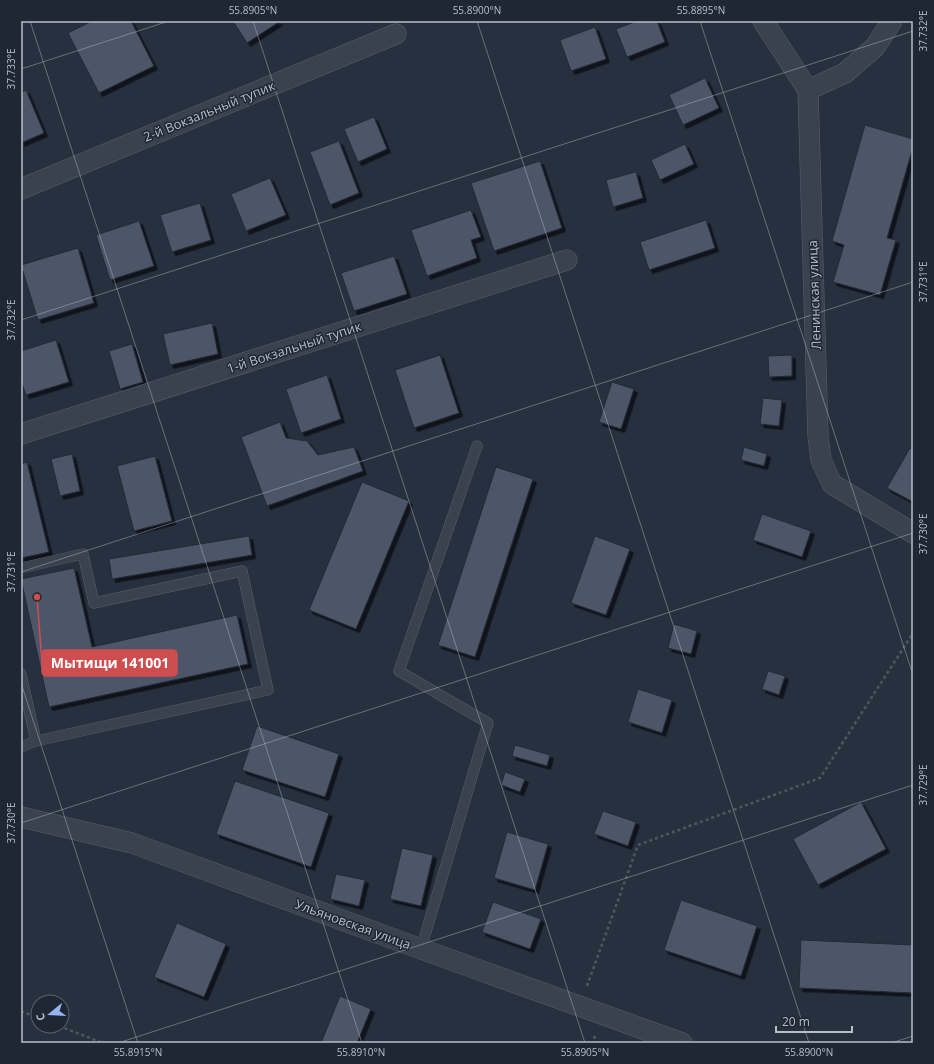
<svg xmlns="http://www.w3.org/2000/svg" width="934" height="1064" font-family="'Open Sans',sans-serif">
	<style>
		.building { fill: #4d5768; stroke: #222936; filter: url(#shadow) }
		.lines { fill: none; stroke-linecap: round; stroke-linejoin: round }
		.service-casing { stroke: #59606c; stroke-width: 11 }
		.minor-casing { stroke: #59606c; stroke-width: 21 }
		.path { stroke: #495b5f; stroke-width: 2.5; stroke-dasharray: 3 3; stroke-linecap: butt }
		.service { stroke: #3b424f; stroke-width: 10 }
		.minor { stroke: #3b424f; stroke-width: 20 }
		.ticks { fill: none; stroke: #b7bec9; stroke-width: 1; stroke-opacity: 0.45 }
		.labels { text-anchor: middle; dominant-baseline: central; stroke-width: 3; stroke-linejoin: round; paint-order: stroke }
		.street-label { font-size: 13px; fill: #b7bec9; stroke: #202734 }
		.leader { fill: none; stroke: #ce4e50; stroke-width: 1.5 }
		.callout-dot { fill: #ce4e50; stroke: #202734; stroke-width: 1.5 }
		.callout { fill: #ce4e50; stroke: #ce4e50; stroke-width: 1.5 }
		.callout-label { font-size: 14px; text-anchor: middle; font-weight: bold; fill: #fff }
		.neatline { fill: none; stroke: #b7bec9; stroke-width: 1.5 }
		.ticks-label { font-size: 10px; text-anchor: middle; fill: #b7bec9 }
	</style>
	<defs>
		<filter id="shadow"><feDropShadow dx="3.5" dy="3.5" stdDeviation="0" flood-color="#0009"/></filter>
	</defs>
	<rect width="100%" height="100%" fill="#27303f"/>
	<g class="building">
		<path d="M92,21H131L154,66L99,93L68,33Z"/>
		<path d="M233,21H278L279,22L247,43Z"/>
		<path d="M637,21H657L665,42L627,57L616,29Z"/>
		<path d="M595,27L606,59L571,71L560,40Z"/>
		<path d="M705,78L719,108L683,125L669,95Z"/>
		<path d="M26,90L44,133L21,143V93Z"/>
		<path d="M374,117L387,149L358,162L344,129Z"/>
		<path d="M865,125L913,139V147L887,238L896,240L880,295L833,282L844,245L832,241Z"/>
		<path d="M339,141L359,193L330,205L310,152Z"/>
		<path d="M685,144L694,164L660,180L651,160Z"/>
		<path d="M540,161L562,228L494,251L471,183Z"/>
		<path d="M636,172L643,198L613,207L606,180Z"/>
		<path d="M270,178L286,215L246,231L231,194Z"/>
		<path d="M200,203L211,240L172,252L160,215Z"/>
		<path d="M471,210L481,237L471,240L477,258L427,276L411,230Z"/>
		<path d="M706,220L715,248L649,270L640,242Z"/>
		<path d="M139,221L154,266L110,280L96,235Z"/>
		<path d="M78,248L94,303L38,320L21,265Z"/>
		<path d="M394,256L407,294L354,311L341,273Z"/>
		<path d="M212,323L218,354L170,365L163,334Z"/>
		<path d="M56,340L69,382L26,395L21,381V351Z"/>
		<path d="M132,344L143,382L120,389L109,351Z"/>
		<path d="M440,355L459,413L414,428L395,370Z"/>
		<path d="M792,355V376L769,377L768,356Z"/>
		<path d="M327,375L341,419L301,433L286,389Z"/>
		<path d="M612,382L634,389L621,429L599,422Z"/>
		<path d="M763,398L782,400L779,426L760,424Z"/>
		<path d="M280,422L286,438L307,441L318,455L354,447L363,471L267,506L241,437Z"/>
		<path d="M744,447L767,454L764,466L741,460Z"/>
		<path d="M910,448L913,450V502L887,488Z"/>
		<path d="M72,454L80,491L60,496L51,459Z"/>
		<path d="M155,456L172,521L134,531L117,466Z"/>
		<path d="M27,462L49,552L21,558V464Z"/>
		<path d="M496,467L533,479L475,657L438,645Z"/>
		<path d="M362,482L409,501L356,629L309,610Z"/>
		<path d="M762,514L811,531L802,557L753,540Z"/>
		<path d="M249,536L252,555L112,579L109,559Z"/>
		<path d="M595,536L630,549L606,615L571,603Z"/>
		<path d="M74,568L92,647L237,615L248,664L49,707L21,579Z"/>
		<path d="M674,624L697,631L691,654L668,648Z"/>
		<path d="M768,671L785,676L779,695L762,689Z"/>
		<path d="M638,689L672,700L662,733L628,722Z"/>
		<path d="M257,726L339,754L325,797L242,770Z"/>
		<path d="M515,745L550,755L547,766L512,756Z"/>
		<path d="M505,772L525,779L520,792L501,785Z"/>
		<path d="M235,781L329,813L311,867L216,834Z"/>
		<path d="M861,802L886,849L818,885L793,839Z"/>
		<path d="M603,811L636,822L628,846L594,834Z"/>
		<path d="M507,832L548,844L535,890L494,878Z"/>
		<path d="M402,848L433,855L421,906L390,899Z"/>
		<path d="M336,874L365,880L359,906L330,899Z"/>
		<path d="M681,900L757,926L741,976L664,950Z"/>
		<path d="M493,902L541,919L530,949L482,932Z"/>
		<path d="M177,923L226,944L204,997L154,977Z"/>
		<path d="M801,940L913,945V993L799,988Z"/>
		<path d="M340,996L371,1009L357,1043H321Z"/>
	</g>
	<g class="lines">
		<defs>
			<g id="service">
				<path d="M21,568L83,554L94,603L242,571L268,690L36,741L21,747"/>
				<path d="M21,674L36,741"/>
				<path d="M421,949L488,723L399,671L477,446"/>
			</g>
			<g id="minor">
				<path d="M763,21L808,90L818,436L821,460L832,484L913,533"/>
				<path d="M808,90L845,73L875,47L892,21"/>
				<path d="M21,189L396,34"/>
				<path d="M21,434L567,260"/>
				<path d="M21,817L132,843L421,949L682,1043"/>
			</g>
		</defs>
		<use href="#service" class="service-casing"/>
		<use href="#minor" class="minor-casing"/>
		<g class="path">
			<path d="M587,986L638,845L820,778L913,633"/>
			<path d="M21,1011L38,1018"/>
			<path d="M59,1026L103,1043"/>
			<path d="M594,1036L597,1043"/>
		</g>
		<use href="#service" class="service"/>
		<use href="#minor" class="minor"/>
	</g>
	<path class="ticks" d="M30,21L362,1043M253,21L585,1043M477,21L809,1043M700,21L913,675M21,69L169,21M21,320L913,31M21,572L913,282M21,683L138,1043M21,823L913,533M118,1043L913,785M891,1043L913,1036"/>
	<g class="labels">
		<g class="street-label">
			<text transform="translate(209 111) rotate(-22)">2-й Вокзальный тупик</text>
			<text transform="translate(814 295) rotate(-92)">Ленинская улица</text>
			<text transform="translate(294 347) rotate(-18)">1-й Вокзальный тупик</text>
			<text transform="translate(353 924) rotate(20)">Ульяновская улица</text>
		</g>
	</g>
	<path class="leader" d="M37 597L42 663"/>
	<circle class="callout-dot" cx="37" cy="597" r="4"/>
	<rect class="callout" x="42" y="650" width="135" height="26" rx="4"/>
	<g class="callout-label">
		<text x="110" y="668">Мытищи 141001</text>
	</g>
	<rect width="934" height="1064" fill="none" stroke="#202734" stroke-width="44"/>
	<g transform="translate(50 1014) rotate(252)"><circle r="19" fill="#202734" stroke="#5c6370"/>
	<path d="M0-3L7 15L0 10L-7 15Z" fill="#94b4f2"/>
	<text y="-6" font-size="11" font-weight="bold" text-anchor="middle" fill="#b7bec9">С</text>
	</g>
	<path d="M776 1026v6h76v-6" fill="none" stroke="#b7bec9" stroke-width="2"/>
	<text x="782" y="1026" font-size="12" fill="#b7bec9" stroke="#202734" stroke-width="3" paint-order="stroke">20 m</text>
	<rect x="22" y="22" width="890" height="1020" class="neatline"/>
	<g class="ticks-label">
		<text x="253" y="14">55.8905°N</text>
		<text x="477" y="14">55.8900°N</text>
		<text x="701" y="14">55.8895°N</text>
		<text transform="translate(923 31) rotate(-90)" y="4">37.732°E</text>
		<text transform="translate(11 69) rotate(-90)" y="4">37.733°E</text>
		<text transform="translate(923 282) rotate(-90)" y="4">37.731°E</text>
		<text transform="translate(11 320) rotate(-90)" y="4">37.732°E</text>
		<text transform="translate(923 534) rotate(-90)" y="4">37.730°E</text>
		<text transform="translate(11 572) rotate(-90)" y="4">37.731°E</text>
		<text transform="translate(923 785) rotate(-90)" y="4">37.729°E</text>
		<text transform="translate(11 823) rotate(-90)" y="4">37.730°E</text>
		<text x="138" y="1056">55.8915°N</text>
		<text x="361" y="1056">55.8910°N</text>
		<text x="585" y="1056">55.8905°N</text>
		<text x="809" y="1056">55.8900°N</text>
	</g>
</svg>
